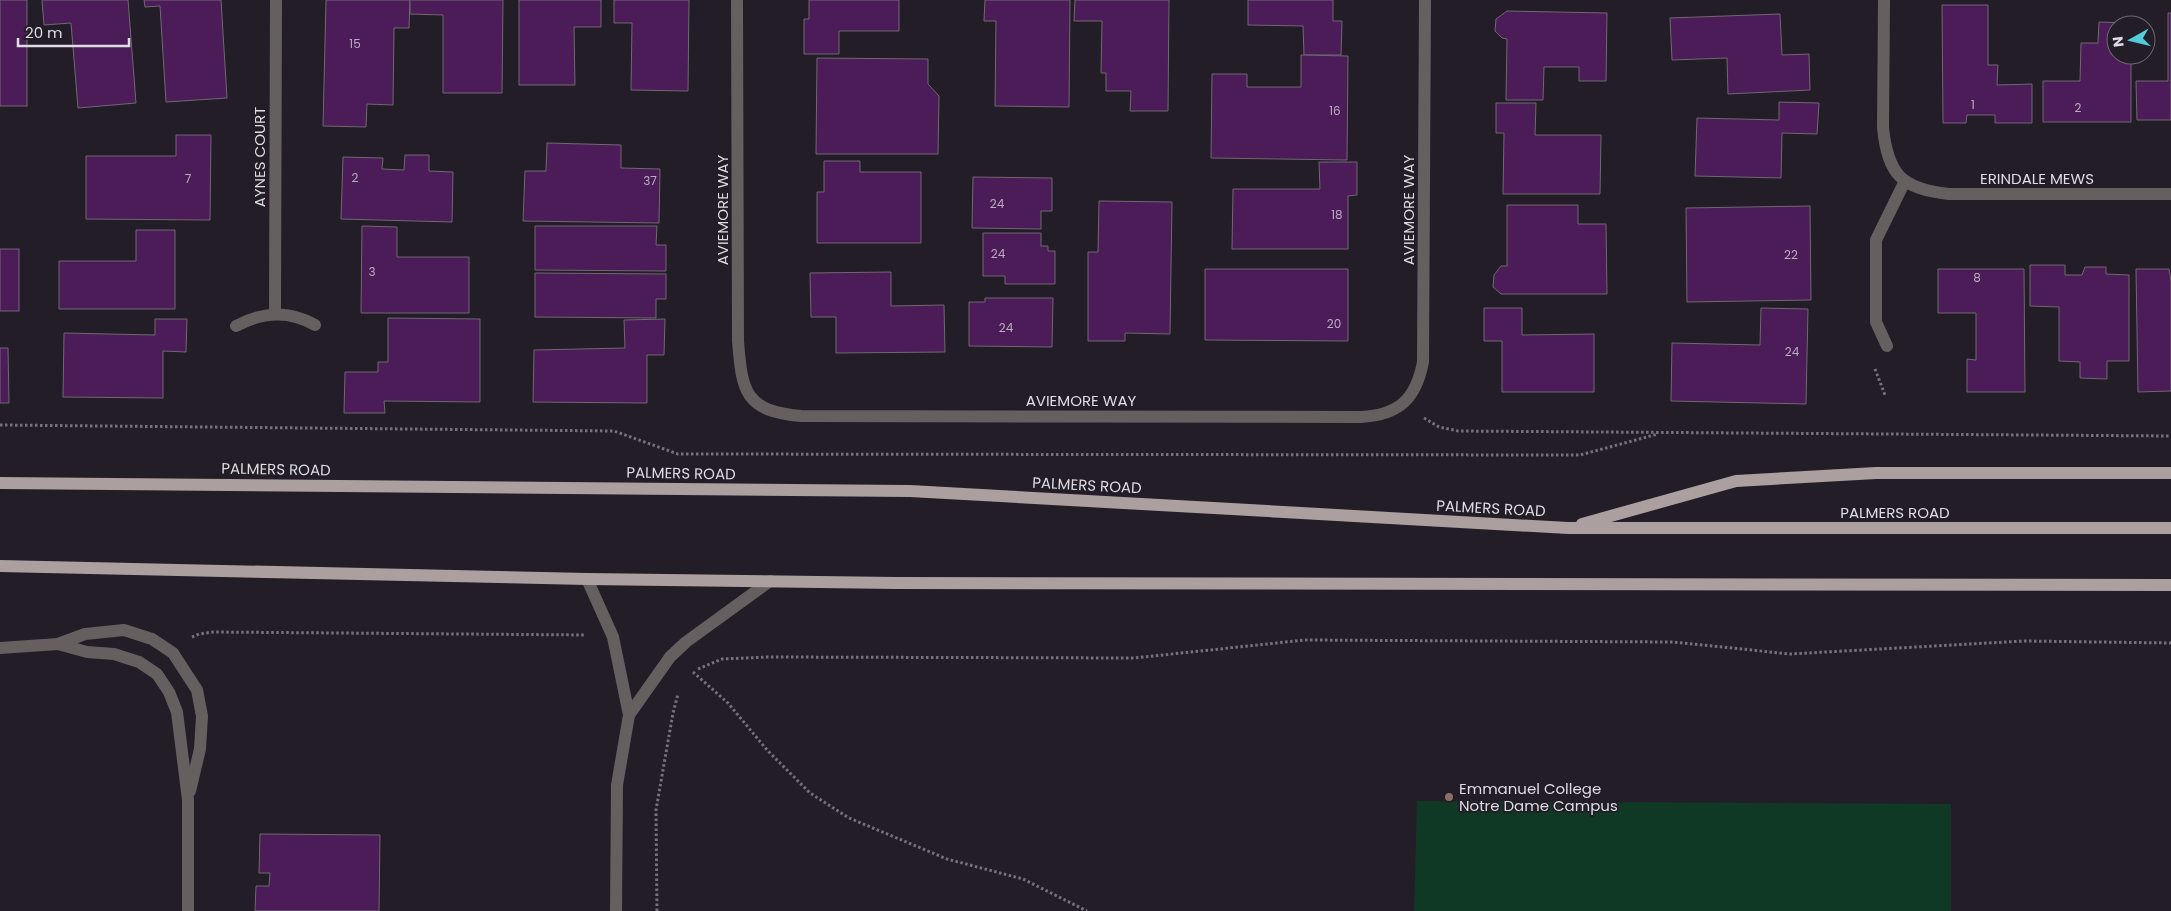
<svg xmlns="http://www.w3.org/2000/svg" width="2171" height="911" font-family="Poppins,sans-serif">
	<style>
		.green { fill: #0f3925 }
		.building { fill: #4b1c58; stroke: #706872 }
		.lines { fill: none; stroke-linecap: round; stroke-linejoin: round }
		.path { stroke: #76727a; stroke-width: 3; stroke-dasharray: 2.5 2.5; stroke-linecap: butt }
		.minor { stroke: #655f5f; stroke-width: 12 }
		.major { stroke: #ac9f9f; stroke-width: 12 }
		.education-dot { fill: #8d6e63; stroke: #221d26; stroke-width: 2 }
		.labels { text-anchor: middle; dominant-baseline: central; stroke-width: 4; stroke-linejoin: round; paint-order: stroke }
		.number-label { font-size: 12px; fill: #baacc0 }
		.street-label { font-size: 15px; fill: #dfdce2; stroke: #221d26 }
		.poi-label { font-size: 15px; fill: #dfdce2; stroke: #221d26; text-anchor: start }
	</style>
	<rect width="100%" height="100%" fill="#221d26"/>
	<path class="green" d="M1417,801L1951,804V911H1414Z"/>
	<g class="building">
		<rect x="0" y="0" width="27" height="106"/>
		<path d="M42,0H128L136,103L78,108L71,23L44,25Z"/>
		<path d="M144,0H221L227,98L166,102L160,6L145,7Z"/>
		<path d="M326,0H410L409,28H394L393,105L367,104L366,127L323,126Z"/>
		<path d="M410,0H503L502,93H443V15L410,14Z"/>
		<path d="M519,0H601V27H574L575,85H519Z"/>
		<path d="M614,0H689L688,91L631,90L632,23H614Z"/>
		<path d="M809,0H899V31H839V54H804V19H809Z"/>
		<path d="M985,0H1070L1069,107L995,106L996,21H984Z"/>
		<path d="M1075,0H1169L1168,111H1130L1131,91H1106V73H1101L1102,21H1074Z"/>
		<path d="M1248,0H1333V21H1342L1341,55H1304L1303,26L1248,25Z"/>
		<path d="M1942,5H1988V65H1998L1997,85L2032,84V123H1995V115H1967L1966,123H1943Z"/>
		<path d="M1507,11L1607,13L1606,81H1579V67H1544L1543,100H1506L1507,39L1502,38L1495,31L1496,19Z"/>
		<path d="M2168,13H2171V120H2137L2136,81H2168Z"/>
		<path d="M1780,14L1782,55L1809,54L1810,90L1728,94L1727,58L1672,60L1670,18Z"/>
		<path d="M2099,22L2132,23V25H2116V55H2131V122H2043V81H2080L2081,43H2098Z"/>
		<path d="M1301,55L1348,56L1347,160L1211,158L1212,74H1247V87H1301Z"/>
		<path d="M817,58L928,59V84L939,96L938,154H816Z"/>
		<path d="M1779,102L1819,103L1817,134L1782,133L1781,178L1695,176L1697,118L1779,120Z"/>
		<path d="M1496,103H1536L1535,135H1601L1600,194H1503L1504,133H1496Z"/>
		<path d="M176,135H211L210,220L86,219V156H176Z"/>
		<path d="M547,143L621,145V168L660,169L659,223L523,221L525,171H546Z"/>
		<path d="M405,155H429V171L453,172L452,222L341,219L343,157L383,158L382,169L404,170Z"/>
		<path d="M824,161H860V172H921V243H817V192H824Z"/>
		<path d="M1319,162H1357V195L1348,196V249H1232L1233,189H1320Z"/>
		<path d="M973,177L1052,178V211H1041V229L972,228Z"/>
		<path d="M1099,201L1172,202L1170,334L1125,333V341H1088V252H1098Z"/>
		<path d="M1507,205H1578V224H1606L1607,294H1501L1493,287L1494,275L1501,266H1507Z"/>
		<path d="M1810,206L1811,300L1687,302L1686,208Z"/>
		<path d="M362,226L397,227V257H469V313H361Z"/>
		<path d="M535,226H657L656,245H666V271L535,270Z"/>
		<path d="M136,230H175V309H59V261H136Z"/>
		<path d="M983,233H1041V246H1048V251H1055V284H1005V276H983Z"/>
		<rect x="0" y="249" width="19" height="62"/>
		<path d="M2030,265H2065V275H2082L2085,267H2106V274L2129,275V361H2107V379L2080,378V362L2059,361V307L2030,306Z"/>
		<path d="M1205,269H1348V341L1205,340Z"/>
		<path d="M1938,269H2024L2025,392H1967V359L1976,360V313H1938Z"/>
		<path d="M2136,269H2169L2171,281V391L2138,392Z"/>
		<path d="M891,272V306L944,305L945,352L836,353V317H811L810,273Z"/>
		<path d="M535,273L666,274V299H656V318L535,317Z"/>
		<path d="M985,298H1053L1052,347L969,346V302H985Z"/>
		<path d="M1484,308H1522V335L1594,334V392H1502V341H1484Z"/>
		<path d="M1761,308L1808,309L1806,404L1671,401L1672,343L1760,345Z"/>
		<path d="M388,318L480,319V402L384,401L385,413H344L345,372H378V362H388Z"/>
		<path d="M155,319H187L186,352L163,351V398L63,397L64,333L155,335Z"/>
		<path d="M665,319L664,355H647V403L533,402L534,350L625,348L624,320Z"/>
		<path d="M0,348H8L9,403H0Z"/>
		<path d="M260,834L380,835L379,911H255L256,886H269L270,873H259Z"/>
	</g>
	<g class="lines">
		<g class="path">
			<path d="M1875,369L1885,395"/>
			<path d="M1424,418L1439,427L1458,431L2171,436"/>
			<path d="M0,425L614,431L678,454L1580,455L1658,434"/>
			<path d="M192,637L199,634L213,632L585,635"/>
			<path d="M698,669L722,659L768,657L1134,658L1305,640L1673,642L1790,654L2024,641L2171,643"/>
			<path d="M693,672L728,703L767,750L810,793L849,818L947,859L1023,879L1087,911"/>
			<path d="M657,911L656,810L673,713L678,694"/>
		</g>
		<g class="minor">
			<path d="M737,0L738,341C742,392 745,411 801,416L1361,417C1399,415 1416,399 1423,362L1425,0"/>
			<path d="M1884,0L1883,128C1888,175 1902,189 1949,194H2171"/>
			<path d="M275,314L276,0"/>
			<path d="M236,326C262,312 289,310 315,325"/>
			<path d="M1887,346L1876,322V240L1905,181"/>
			<path d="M587,579L613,637L629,715L617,785L616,911"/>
			<path d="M58,644L87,652L114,654L139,662L157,674L169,692L177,712L188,800V911"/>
			<path d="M0,648L58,644L85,634L124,630L152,639L173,653L197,690L202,716L200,749L190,791"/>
			<path d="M629,715L670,657L686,642L770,581"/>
		</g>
		<g class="major">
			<path d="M0,483L910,491L1568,528H2171"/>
			<path d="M1582,524L1736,481L1876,473H2171"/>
			<path d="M0,566L587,579L896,583L2171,585"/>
		</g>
	</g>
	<circle class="education-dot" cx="1449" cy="797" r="5"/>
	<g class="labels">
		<g class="number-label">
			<text x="355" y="43">15</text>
			<text x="1973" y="104">1</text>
			<text x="2078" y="107">2</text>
			<text x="1335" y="110">16</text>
			<text x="355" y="177">2</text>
			<text x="188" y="178">7</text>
			<text x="650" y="180">37</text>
			<text x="997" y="203">24</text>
			<text x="1337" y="214">18</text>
			<text x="998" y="253">24</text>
			<text x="1791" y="254">22</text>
			<text x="372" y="271">3</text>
			<text x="1977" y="277">8</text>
			<text x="1334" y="323">20</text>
			<text x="1006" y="327">24</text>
			<text x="1792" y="351">24</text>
		</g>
		<g class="street-label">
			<text transform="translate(259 157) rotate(-90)">AYNES COURT</text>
			<text x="2037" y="178">ERINDALE MEWS</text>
			<text transform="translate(722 210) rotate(-90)">AVIEMORE WAY</text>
			<text transform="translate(1408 210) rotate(-90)">AVIEMORE WAY</text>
			<text x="1081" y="400">AVIEMORE WAY</text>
			<text transform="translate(276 469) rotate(1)">PALMERS ROAD</text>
			<text transform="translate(681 473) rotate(1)">PALMERS ROAD</text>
			<text transform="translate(1087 485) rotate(3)">PALMERS ROAD</text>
			<text transform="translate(1491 508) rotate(3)">PALMERS ROAD</text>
			<text x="1895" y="512">PALMERS ROAD</text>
		</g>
		<g class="poi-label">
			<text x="1459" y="788">Emmanuel College<tspan x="1459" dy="17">Notre Dame Campus</tspan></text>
		</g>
	</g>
	<g transform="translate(2131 40) rotate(262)"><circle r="24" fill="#221d26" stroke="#6e6971"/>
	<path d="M0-4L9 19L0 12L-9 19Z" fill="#52cbda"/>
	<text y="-8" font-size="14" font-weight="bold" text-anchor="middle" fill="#dfdce2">N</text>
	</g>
	<path d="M18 38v8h111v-8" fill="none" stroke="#dfdce2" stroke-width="2.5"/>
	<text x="25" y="38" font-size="15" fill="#dfdce2" stroke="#221d26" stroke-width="4" paint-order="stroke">20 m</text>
</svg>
